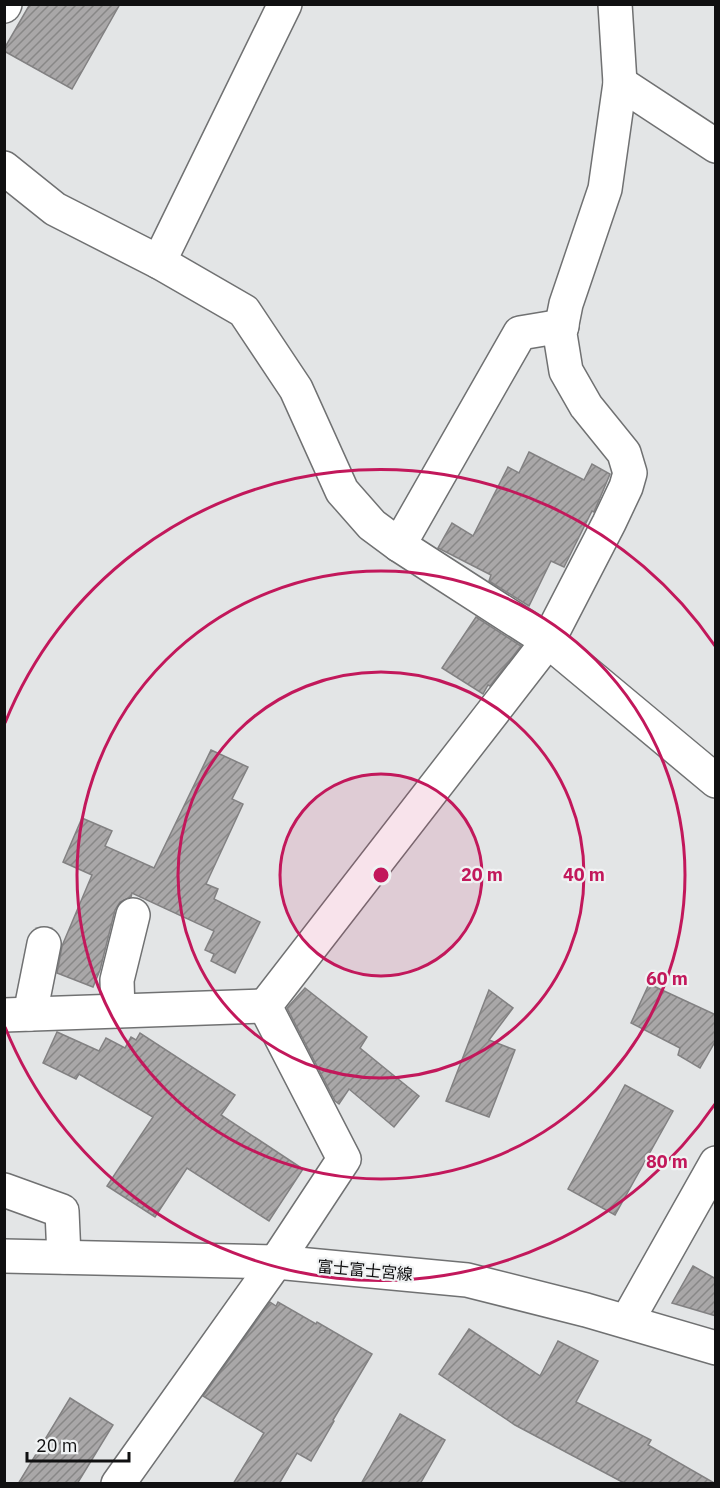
<svg xmlns="http://www.w3.org/2000/svg" width="720" height="1488" font-family="'IBM Plex Sans','Noto Sans JP',sans-serif">
	<style>
		.building { fill: url(#building-hatch); stroke: #828182; stroke-width: 1.5 }
		.lines { fill: none; stroke-linecap: round; stroke-linejoin: round }
		.minor-casing { stroke: #707172; stroke-width: 36 }
		.major-casing { stroke: #707172; stroke-width: 36 }
		.minor { stroke: #fff; stroke-width: 33 }
		.major { stroke: #fff; stroke-width: 33 }
		.ring { fill: none; stroke: #c2185b; stroke-width: 3 }
		.labels { text-anchor: middle; dominant-baseline: central; stroke-width: 4.5; stroke-linejoin: round; paint-order: stroke }
		.street-label { font-size: 16px; fill: #101011; stroke: #f0f2f3 }
		.centre { fill: #c2185b; stroke: #f0f2f3; stroke-width: 3 }
		.ring-label { font-size: 18px; text-anchor: middle; font-weight: bold; fill: #c2185b; stroke: #f0f2f3; stroke-width: 4.5; stroke-linejoin: round; paint-order: stroke }
	</style>
	<defs>
		<pattern id="building-hatch" width="6" height="6" patternUnits="userSpaceOnUse" patternTransform="scale(1.5)"><rect width="6" height="6" fill="#a9a7a8"/><path d="M-1 1l2-2M0 6l6-6M5 7l2-2" fill="none" stroke="#888787"/></pattern>
	</defs>
	<rect width="100%" height="100%" fill="#e3e5e6"/>
	<g class="building">
		<path d="M30,4H120L72,89L4,51V49Z"/>
		<path d="M529,452L584,480L592,464L610,474L594,512L592,511L564,567L551,561L529,606L489,581L491,575L438,548L452,523L473,536L508,467L519,473Z"/>
		<path d="M476,617L521,646L490,686L488,685L483,694L442,668Z"/>
		<path d="M211,750L248,767L232,799L243,804L206,884L218,889L214,899L260,922L235,973L211,961L214,954L205,950L214,931L132,893L131,897L120,902L115,910L100,970L93,987L57,973L62,946L92,875L63,862L82,818L112,831L105,846L154,868Z"/>
		<path d="M649,984L716,1015V1040L700,1068L678,1055L680,1048L631,1023Z"/>
		<path d="M305,988L367,1037L360,1048L419,1096L394,1127L349,1089L339,1104L335,1101L287,1008Z"/>
		<path d="M489,990L513,1008L489,1040L515,1050L489,1117L446,1101Z"/>
		<path d="M57,1032L99,1051L106,1038L125,1048L131,1037L136,1040L140,1033L235,1095L221,1115L303,1169L269,1221L187,1168L155,1217L107,1186L153,1117L79,1074L76,1079L43,1063Z"/>
		<path d="M625,1085L673,1111L615,1215L568,1189Z"/>
		<path d="M693,1266L716,1279V1316L672,1303Z"/>
		<path d="M270,1302L276,1306L278,1302L316,1324L317,1322L372,1354L333,1420L334,1421L311,1461L297,1453L279,1484H233L264,1433L203,1396Z"/>
		<path d="M469,1329L540,1376L558,1341L598,1361L576,1402L651,1440L648,1445L716,1484H626L515,1425L439,1374Z"/>
		<path d="M70,1398L113,1425L77,1484H18Z"/>
		<path d="M400,1414L445,1440L420,1484H361Z"/>
	</g>
	<g class="lines">
		<defs>
			<g id="minor">
				<path d="M4,6L5,4"/>
				<path d="M620,83L716,146"/>
				<path d="M4,168L55,209L159,262L244,311L296,389L342,491L372,525L399,545L548,641L716,781"/>
				<path d="M159,262L285,4"/>
				<path d="M399,545L520,333L562,326"/>
				<path d="M118,1011L117,980L133,915"/>
				<path d="M30,1014L44,944"/>
				<path d="M4,1015L265,1006"/>
				<path d="M4,1190L62,1211L64,1257"/>
				<path d="M627,1321L716,1163"/>
				<path d="M118,1484L276,1262L344,1159L265,1006L548,641L609,523L626,487L630,473L624,453L586,406L566,371L560,334L566,304L605,189L620,83L615,4"/>
			</g>
			<path id="major" d="M4,1256L276,1262L467,1280L586,1310L716,1348"/>
		</defs>
		<use href="#minor" class="minor-casing"/>
		<use href="#major" class="major-casing"/>
		<use href="#minor" class="minor"/>
		<use href="#major" class="major"/>
	</g>
	<circle cx="381" cy="875" r="101" fill="#c2185b" fill-opacity=".12"/>
	<g class="ring">
		<circle cx="381" cy="875" r="101"/>
		<circle cx="381" cy="875" r="203"/>
		<circle cx="381" cy="875" r="304"/>
		<path d="M715 1104A405 405 0 0 1 5 1027M5 723A405 405 0 0 1 715 646"/>
	</g>
	<g class="labels">
		<g class="street-label">
			<text transform="translate(365 1270) rotate(5)">富士富士宮線</text>
		</g>
	</g>
	<circle cx="381" cy="875" r="9" class="centre"/>
	<g class="ring-label">
		<text x="482" y="881">20 m</text>
		<text x="584" y="881">40 m</text>
		<text x="667" y="985">60 m</text>
		<text x="667" y="1168">80 m</text>
	</g>
	<rect width="720" height="1488" fill="none" stroke="#101011" stroke-width="12"/>
	<path d="M27 1452v9h102v-9" fill="none" stroke="#101011" stroke-width="3"/>
	<text x="36" y="1452" font-size="18" fill="#101011" stroke="#f0f2f3" stroke-width="4.5" paint-order="stroke">20 m</text>
</svg>
